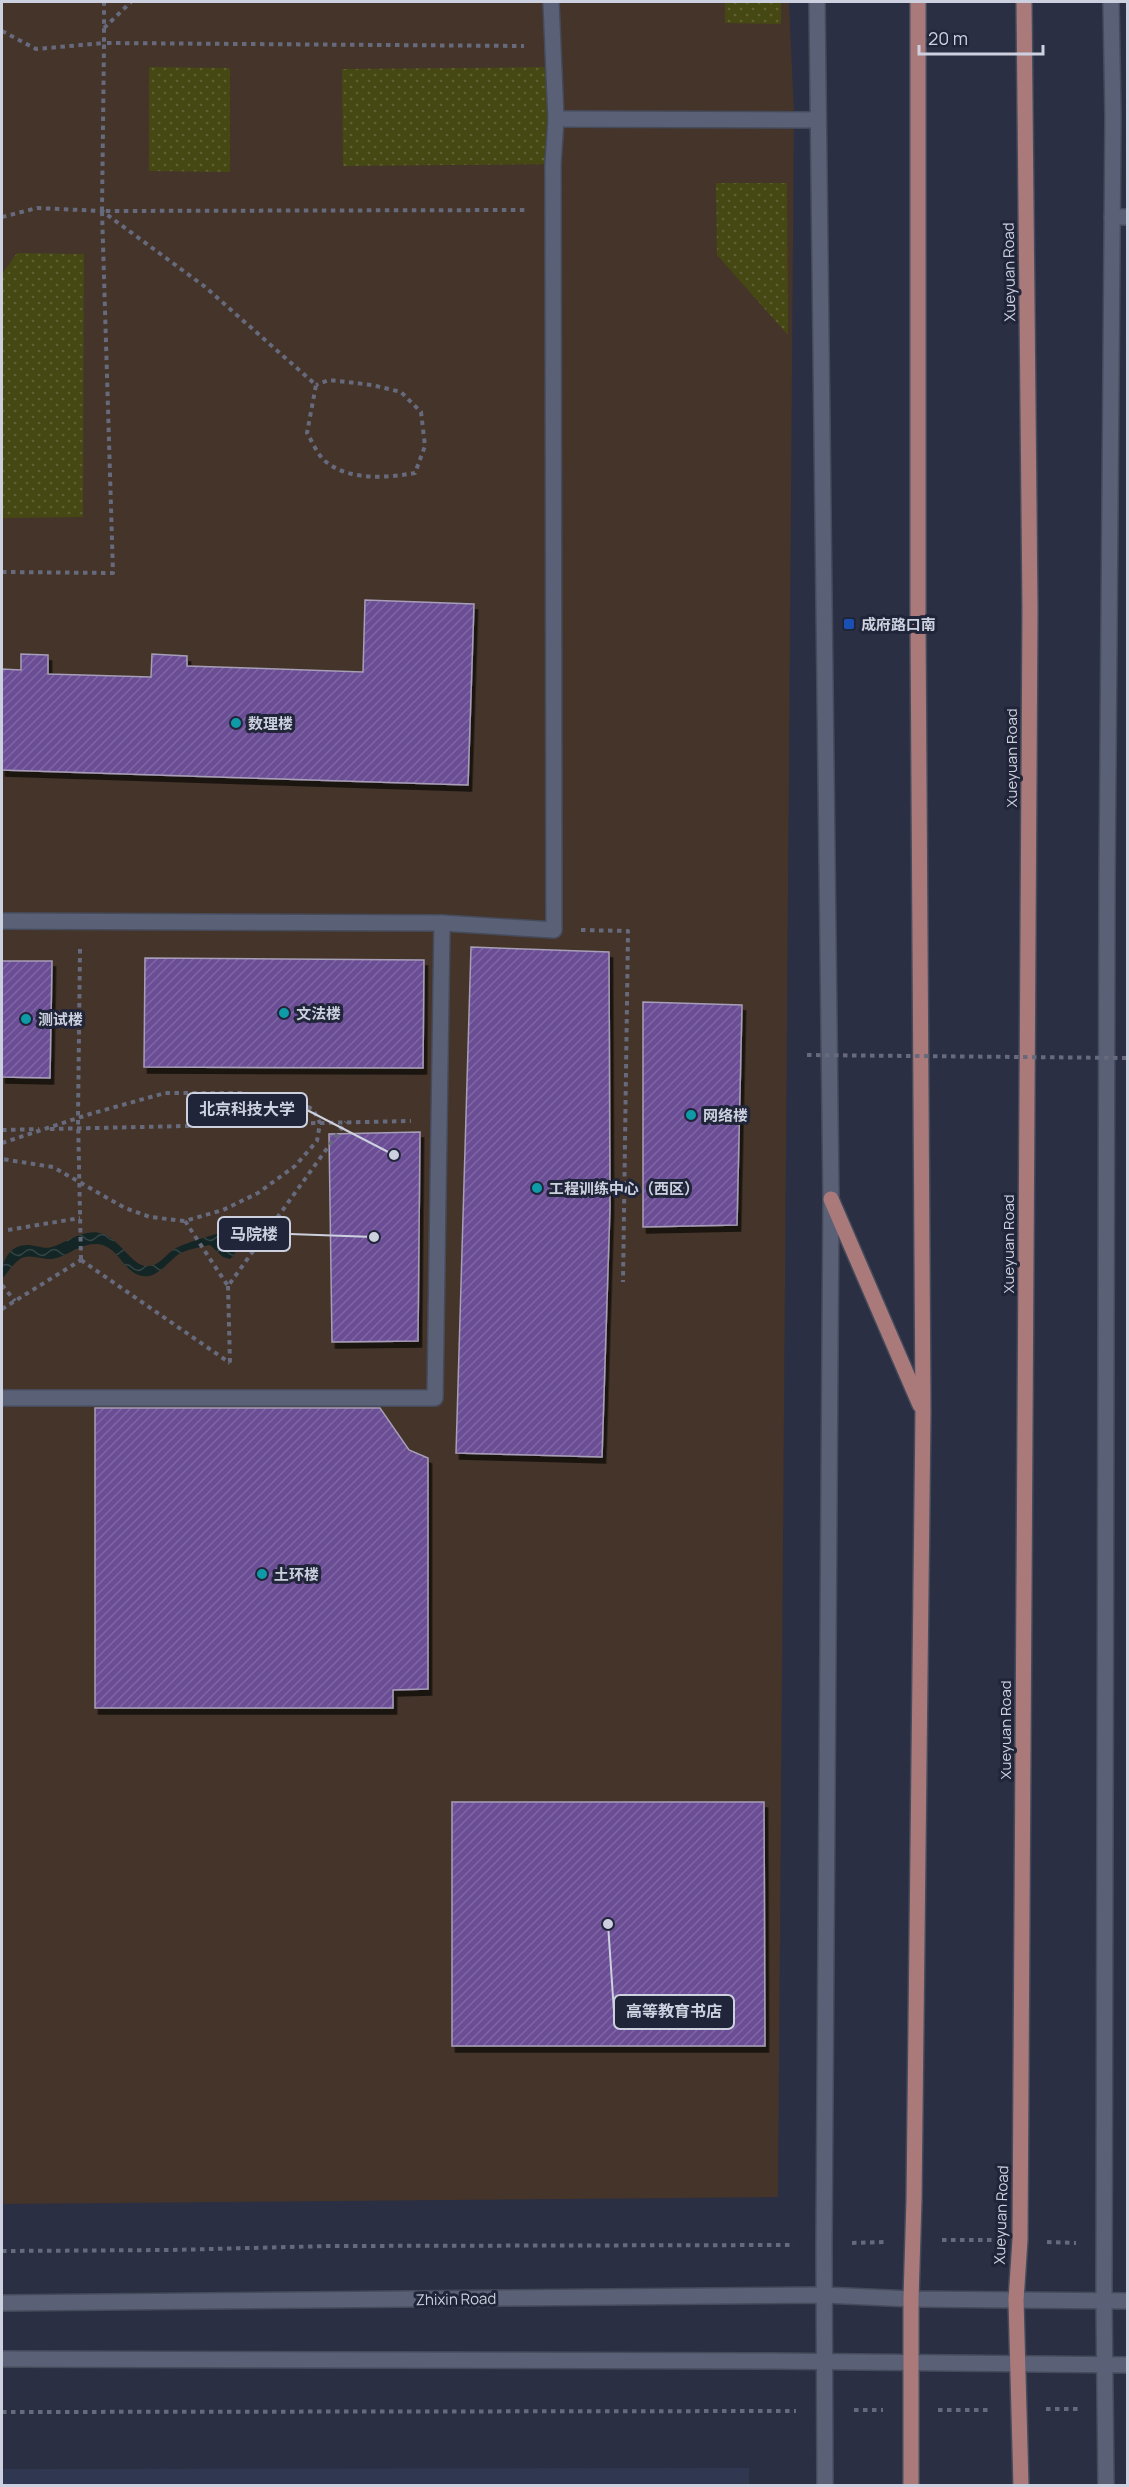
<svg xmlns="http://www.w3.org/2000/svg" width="1129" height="2487" font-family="Manrope,'Noto Sans SC',sans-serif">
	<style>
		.built { fill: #303751 }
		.education { fill: #443429 }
		.grass { fill: url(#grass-dots) }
		.water { fill: url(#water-waves) }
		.building { fill: url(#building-hatch); stroke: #a79eb7; stroke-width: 1.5; filter: url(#shadow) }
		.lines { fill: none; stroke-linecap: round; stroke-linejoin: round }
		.lane-casing { stroke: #464b5c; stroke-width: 18 }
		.street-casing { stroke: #464b5c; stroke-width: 18 }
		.secondary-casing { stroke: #464b5c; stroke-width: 18 }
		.primary-casing { stroke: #464b5c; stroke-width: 18 }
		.path { stroke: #666a7c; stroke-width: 4; stroke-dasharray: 4.5 4.5; stroke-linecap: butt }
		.lane { stroke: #5a6177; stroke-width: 15 }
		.street { stroke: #5a6177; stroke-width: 15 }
		.secondary { stroke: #5a6177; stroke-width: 15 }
		.primary { stroke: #aa7a7b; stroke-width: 15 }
		.path-bridge { stroke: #666a7c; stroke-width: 4; stroke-dasharray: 4.5 4.5; stroke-linecap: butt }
		.transit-dot { fill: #1a4fb4; stroke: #202539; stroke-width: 2 }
		.culture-dot { fill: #0f9aa8; stroke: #202539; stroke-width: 2 }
		.labels { text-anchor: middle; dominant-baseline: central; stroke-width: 6; stroke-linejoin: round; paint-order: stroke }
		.street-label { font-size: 15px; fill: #cdd1df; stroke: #202539 }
		.poi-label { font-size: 15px; font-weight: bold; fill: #cdd1df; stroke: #202539; text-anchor: start }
		.leader { fill: none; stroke: #cdd1df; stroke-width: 2 }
		.callout-dot { fill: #cdd1df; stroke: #202539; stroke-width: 2 }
		.callout { fill: #202539; stroke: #cdd1df; stroke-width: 2 }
		.callout-label { font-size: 16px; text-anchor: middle; font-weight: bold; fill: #cdd1df }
	</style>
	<defs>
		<pattern id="grass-dots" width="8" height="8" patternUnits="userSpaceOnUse" patternTransform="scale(1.5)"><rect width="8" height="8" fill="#454813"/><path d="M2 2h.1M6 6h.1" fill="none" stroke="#5f6135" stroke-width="1.8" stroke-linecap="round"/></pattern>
		<pattern id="water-waves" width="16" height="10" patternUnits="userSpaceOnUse" patternTransform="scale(1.5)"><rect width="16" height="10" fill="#142525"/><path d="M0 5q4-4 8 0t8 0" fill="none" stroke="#354444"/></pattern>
		<pattern id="building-hatch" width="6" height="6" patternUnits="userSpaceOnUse" patternTransform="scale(1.5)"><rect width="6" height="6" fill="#6a4d94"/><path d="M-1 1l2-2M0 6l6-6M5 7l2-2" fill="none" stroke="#7e66a3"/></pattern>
		<filter id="shadow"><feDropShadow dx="3.5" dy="6" stdDeviation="0" flood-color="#0009"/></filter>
	</defs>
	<rect width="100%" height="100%" fill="#2a2f43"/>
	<path class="built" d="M749,2468V2486L2,2485V2469Z"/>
	<path class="education" d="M2,2H789L794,112L778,2197L2,2204Z"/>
	<g class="grass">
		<path d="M725,2H781V24L725,23Z"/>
		<path d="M149,67L230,68V172L149,171Z"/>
		<path d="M552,67L553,164L343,166L342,69Z"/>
		<path d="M716,183H787L788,335L717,255Z"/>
		<path d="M17,253L84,254L83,517L2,518V274Z"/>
	</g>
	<path class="water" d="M237,1228L243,1229L245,1232L234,1255L230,1259L223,1257L210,1245C200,1247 188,1249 179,1254C170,1260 160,1274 149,1276C127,1279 122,1253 105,1246C86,1238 70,1256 52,1259C43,1260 29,1253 20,1259C13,1264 7,1273 2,1279C1,1263 8,1244 29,1245C39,1246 45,1250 55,1246C70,1240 87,1228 103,1234C119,1239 133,1266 146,1266C160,1267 165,1254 176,1248C195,1239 218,1234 237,1228Z"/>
	<g class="building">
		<path d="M365,600L474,604L468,785L2,770V669L21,670V654L48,655V674L151,677L152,654L187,656V666L363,672Z"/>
		<path d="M471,947L609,952L610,1207L602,1457L456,1453Z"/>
		<path d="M145,958L424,960L423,1068L144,1067Z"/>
		<path d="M2,961H52L50,1078L2,1077Z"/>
		<path d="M643,1002L742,1005L737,1225L643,1227Z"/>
		<path d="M420,1132L418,1341L332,1342L329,1134Z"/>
		<path d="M95,1408H380L409,1450L428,1458V1689L393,1690V1708H95Z"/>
		<path d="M452,1802H764L765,2046H452Z"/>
	</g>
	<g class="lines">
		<defs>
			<g id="lane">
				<path d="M817,2L831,1199L824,2245L825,2486"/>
				<path d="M2,1398H435L442,923"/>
				<path d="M1106,2486L1104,2301L1107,885L1113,117L1111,2"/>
			</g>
			<g id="street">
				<path d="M556,119L817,120"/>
				<path d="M1112,217H1128"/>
				<path d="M2,921L442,923L554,930L553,164L556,119L551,2"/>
			</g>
			<g id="secondary">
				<path d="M2,2303L824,2295L911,2299L1128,2301"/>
				<path d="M2,2359L772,2361L1128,2365"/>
			</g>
			<g id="primary">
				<path d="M831,1199L920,1405"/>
				<path d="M911,2486V2299L914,2200L923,1412L918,626V2"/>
				<path d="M1021,2486L1016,2300L1020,2240L1030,609L1024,2"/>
			</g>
		</defs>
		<use href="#lane" class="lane-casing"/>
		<use href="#street" class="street-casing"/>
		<use href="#secondary" class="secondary-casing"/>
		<use href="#primary" class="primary-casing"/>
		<g class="path">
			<path d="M104,28L131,2"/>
			<path d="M2,31L36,49L104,43V2"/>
			<path d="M102,211L104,43L524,46"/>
			<path d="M2,217L37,208L102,211L204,286L316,385L307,433C312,441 317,454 325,461C349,481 385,478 415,473L425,446L421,412L401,392L372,385L329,380L316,385"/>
			<path d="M2,572L113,573L102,211L525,210"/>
			<path d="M581,930L628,931L623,1282"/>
			<path d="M80,949L78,1118L81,1260"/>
			<path d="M50,1129L411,1121"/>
			<path d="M2,1130L39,1129"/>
			<path d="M2,1143L90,1114L165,1093H241L288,1099L313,1109L320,1123L317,1141L295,1166L258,1193L223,1210L185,1221L150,1217L125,1208L53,1167L2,1159"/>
			<path d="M185,1221L228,1286L346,1122"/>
			<path d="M8,1230L80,1218"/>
			<path d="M81,1260L230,1363"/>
			<path d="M2,1285L15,1301"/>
			<path d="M228,1286L230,1363"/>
			<path d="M2,1309L81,1260"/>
			<path d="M942,2240H992"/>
			<path d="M1047,2242L1076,2243"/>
			<path d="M852,2243L884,2242"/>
			<path d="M2,2251L171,2250L328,2246L794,2245"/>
			<path d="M1046,2409H1078"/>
			<path d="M854,2410H883"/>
			<path d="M938,2410H991"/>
			<path d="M2,2412L796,2411"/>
		</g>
		<use href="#lane" class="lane"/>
		<use href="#street" class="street"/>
		<use href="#secondary" class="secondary"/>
		<use href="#primary" class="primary"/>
		<path class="path-bridge" d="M807,1055L1128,1058"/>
	</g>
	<rect class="transit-dot" x="843" y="618" width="12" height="12" rx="3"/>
	<g class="culture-dot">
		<circle cx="236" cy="723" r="6"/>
		<circle cx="284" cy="1013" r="6"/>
		<circle cx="26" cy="1019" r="6"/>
		<circle cx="691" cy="1115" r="6"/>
		<circle cx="537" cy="1188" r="6"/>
		<circle cx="262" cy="1574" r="6"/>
	</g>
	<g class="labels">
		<g class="street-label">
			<text transform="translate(1009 272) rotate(-91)">Xueyuan Road</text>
			<text transform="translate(1011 758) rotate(-90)">Xueyuan Road</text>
			<text transform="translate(1008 1244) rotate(-90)">Xueyuan Road</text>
			<text transform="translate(1005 1730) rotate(-90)">Xueyuan Road</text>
			<text transform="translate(1001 2215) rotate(-88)">Xueyuan Road</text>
			<text transform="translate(456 2299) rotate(-1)">Zhixin Road</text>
		</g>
		<g class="poi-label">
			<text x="861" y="624">成府路口南</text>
			<text x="248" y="723">数理楼</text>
			<text x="296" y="1013">文法楼</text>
			<text x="38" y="1019">测试楼</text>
			<text x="703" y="1115">网络楼</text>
			<text x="549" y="1188">工程训练中心（西区）</text>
			<text x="274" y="1574">土环楼</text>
		</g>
	</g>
	<path class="leader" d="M394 1155L307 1110M374 1237L290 1234M608 1924L614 2012"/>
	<g class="callout-dot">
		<circle cx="394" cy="1155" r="6"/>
		<circle cx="374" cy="1237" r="6"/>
		<circle cx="608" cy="1924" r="6"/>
	</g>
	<g class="callout">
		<rect x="187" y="1093" width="120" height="34" rx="6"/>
		<rect x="218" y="1217" width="72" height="34" rx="6"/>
		<rect x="614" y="1995" width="120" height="34" rx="6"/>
	</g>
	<g class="callout-label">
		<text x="247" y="1115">北京科技大学</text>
		<text x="254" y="1240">马院楼</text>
		<text x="674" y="2017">高等教育书店</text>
	</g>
	<rect width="1129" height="2487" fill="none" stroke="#cdd1df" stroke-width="6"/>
	<path d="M919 45v9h124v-9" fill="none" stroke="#cdd1df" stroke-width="3"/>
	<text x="928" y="45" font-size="18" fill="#cdd1df" stroke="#202539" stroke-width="4.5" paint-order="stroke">20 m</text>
</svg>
